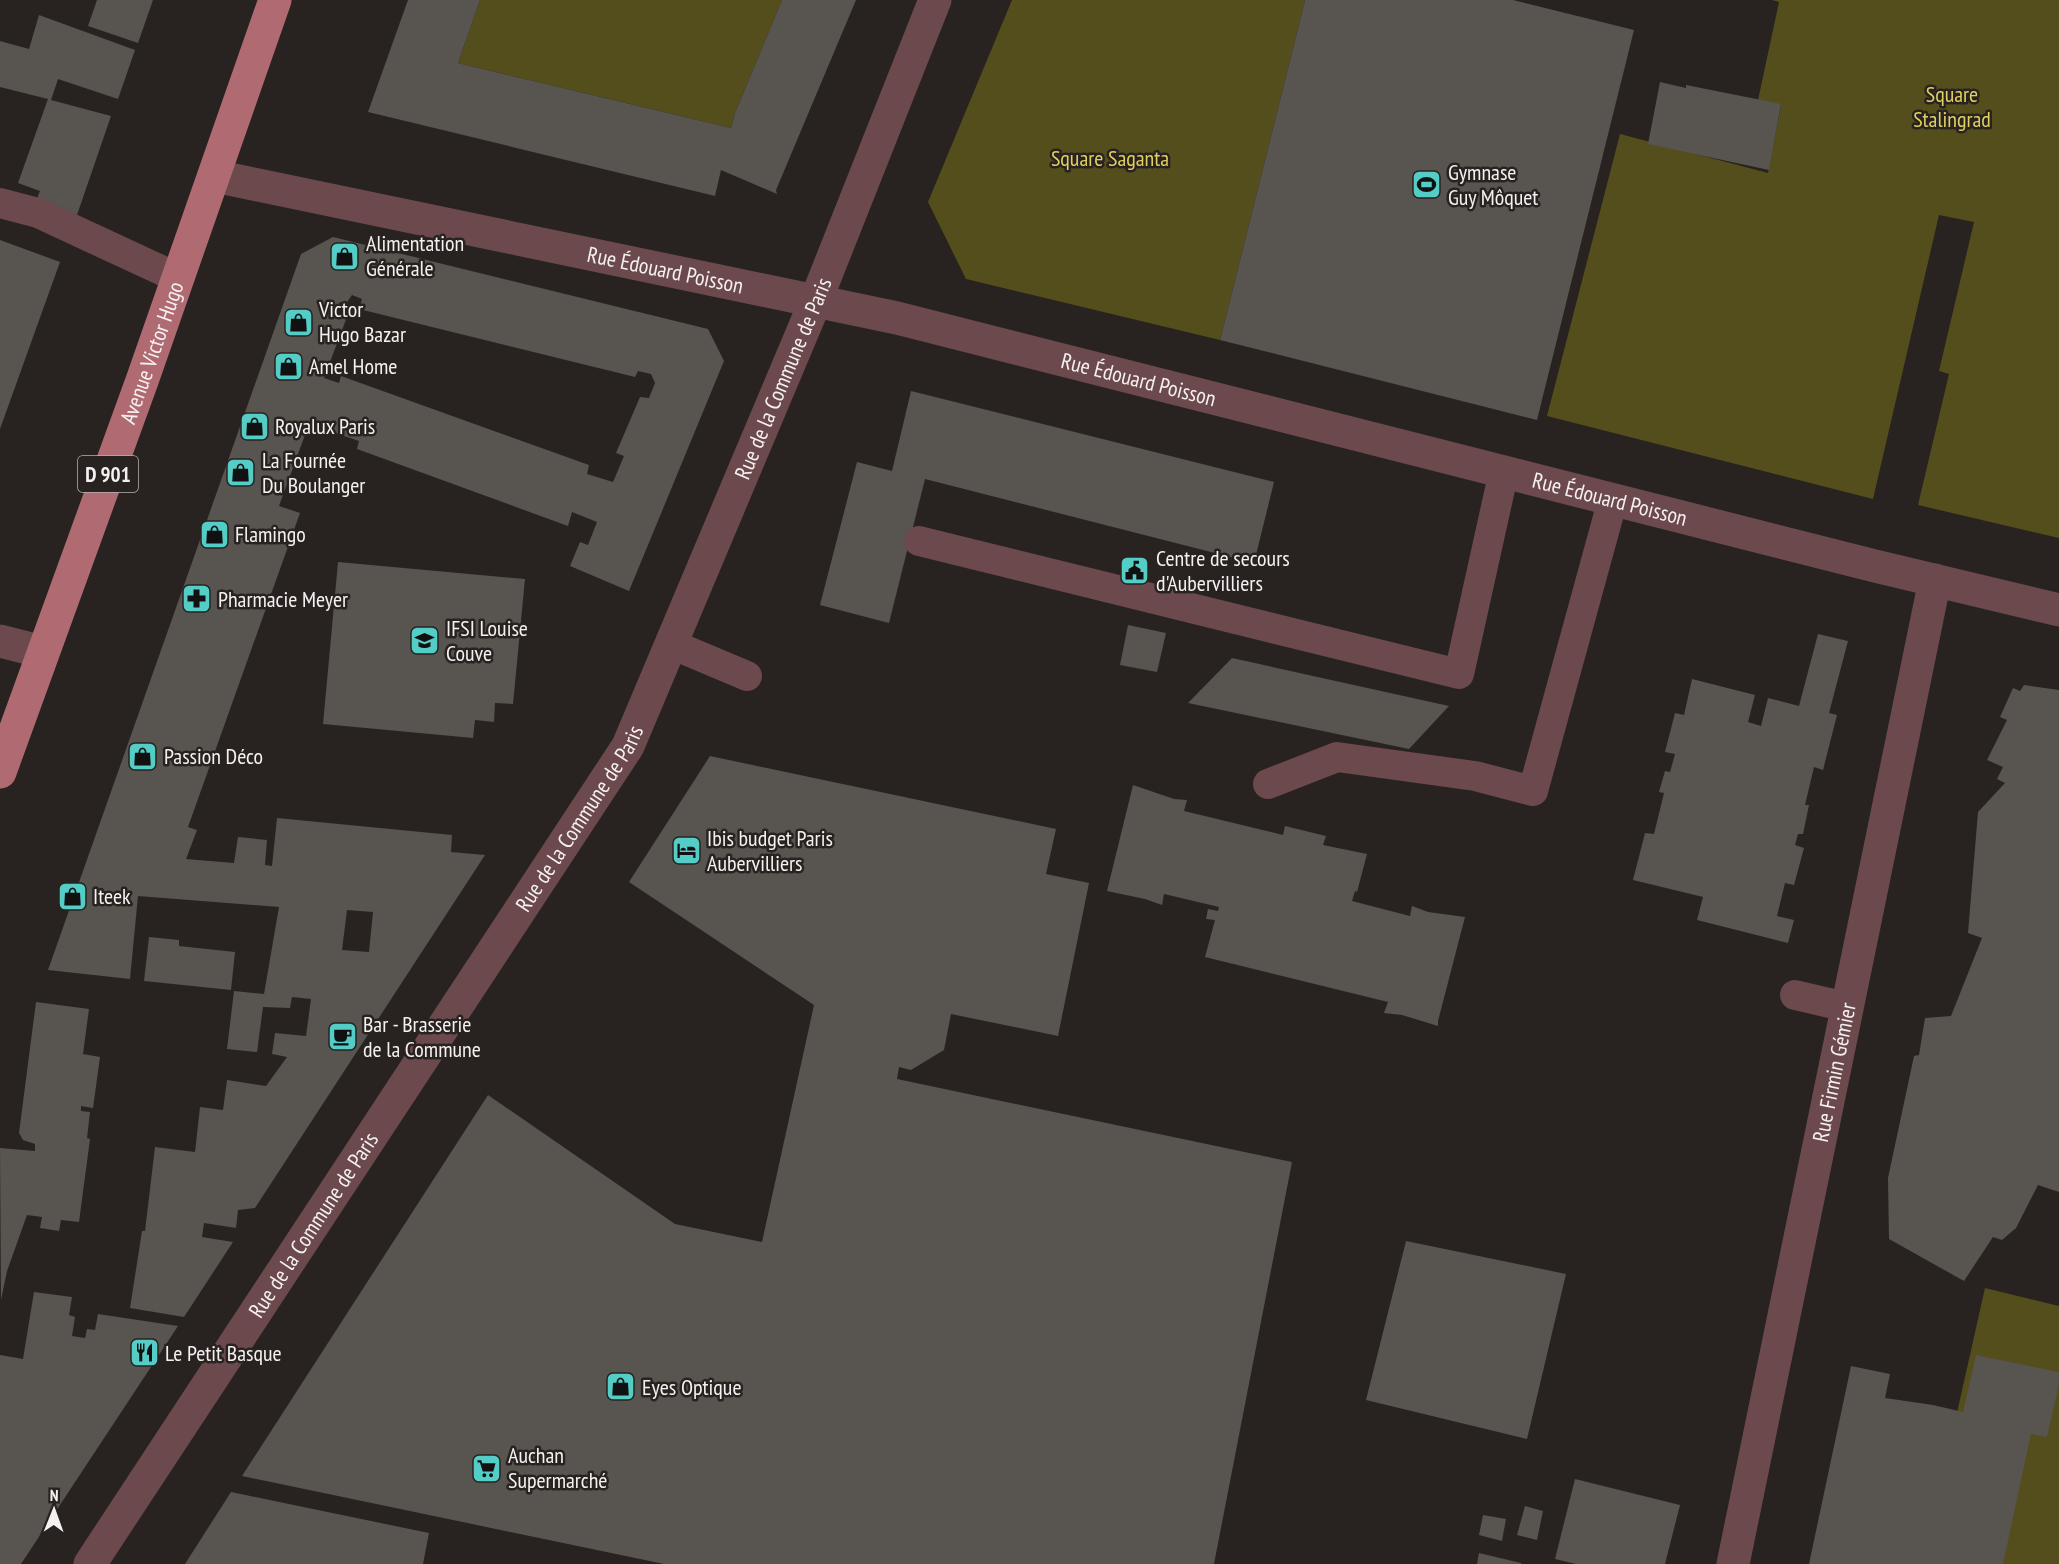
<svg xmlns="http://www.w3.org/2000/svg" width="2059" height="1564" font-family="'PT Sans Narrow',sans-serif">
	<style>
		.green { fill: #544d1c }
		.building { fill: #58544f; fill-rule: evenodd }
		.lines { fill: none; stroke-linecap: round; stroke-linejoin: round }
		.lane { stroke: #6b494c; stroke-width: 30 }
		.street { stroke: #6b494c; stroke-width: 33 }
		.primary { stroke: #b06b72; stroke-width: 33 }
		.labels { text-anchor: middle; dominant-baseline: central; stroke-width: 5; stroke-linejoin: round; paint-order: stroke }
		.shield { fill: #282321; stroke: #b8b3b2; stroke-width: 1.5 }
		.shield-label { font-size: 21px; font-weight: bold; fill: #f5f1f0 }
		.park-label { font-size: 22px; fill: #e0d05e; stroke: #282321 }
		.poi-label { font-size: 22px; fill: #f5f1f0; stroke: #282321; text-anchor: start }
		.street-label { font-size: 22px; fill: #f5f1f0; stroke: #282321 }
	</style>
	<rect width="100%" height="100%" fill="#282321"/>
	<g class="green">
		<path d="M480,0H782L735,113L731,128L458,63Z"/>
		<path d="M1012,0H1305L1220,340L966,279L928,202Z"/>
		<path d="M1772,0H2059V538L1918,505L1949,374L1939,371L1974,222L1939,215L1873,499L1547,416L1620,134L1768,173L1781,105L1758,100L1779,2Z"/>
		<path d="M1985,1288L2059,1306V1564H1923Z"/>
	</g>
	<g class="building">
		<path d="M97,0H153L138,43L88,26Z"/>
		<path d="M408,0H480L458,63L731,128L735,113L782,0H856L776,190L777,194L721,170L715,196L368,112Z"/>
		<path d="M1305,0H1513L1634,30L1537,420L1220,340Z"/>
		<path d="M39,15L135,50L118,99L58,79L51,100L111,116L77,215L36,201L40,191L18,183L48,99L0,87V41L29,49Z"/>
		<path d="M1660,82L1686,88V85L1781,104L1769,170L1648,144Z"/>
		<path d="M333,237L708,329L724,361L629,591L570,566L580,542L588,545L597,522L572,512L568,526L357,449L359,441L309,424L279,506L300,513L188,827L197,830L186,859L234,863L238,837L267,840L265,865L272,866L277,818L452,835L451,852L485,855L255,1208L238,1210L236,1228L204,1223L202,1237L233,1242L184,1317L130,1308L142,1231H145L155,1147L195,1152L200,1107L223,1110L227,1080L266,1086L287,1057L272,1054L275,1033L306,1036L311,999L292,997L290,1008L263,1007L257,1052L227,1049L234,991L264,994L279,907L138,896L130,979L48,970L301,254ZM352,295L362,299L359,309L635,377L638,371L651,374L655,383L649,398L640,397L616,453L624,456L613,482L587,474L589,465L341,376L339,383L324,378L347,317L336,312L340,302H347ZM347,910L373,912L369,952L342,950Z"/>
		<path d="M0,240L60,262L0,429Z"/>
		<path d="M911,391L1274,482L1254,563L925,479L889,623L820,605L857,462L892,471Z"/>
		<path d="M338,562L525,579L513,704L495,703L494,722L475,720L473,738L323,724Z"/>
		<path d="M1128,625L1166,633L1157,672L1120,665Z"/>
		<path d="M1818,634L1848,641L1829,713L1837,715L1823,770L1814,767L1805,805H1809L1803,834H1798L1795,845L1804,848L1794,885L1785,883L1777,916L1794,920L1788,943L1697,920L1703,897L1633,880L1645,833L1654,834L1664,793L1659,792L1665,771L1670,772L1675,754L1665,752L1675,713L1684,715L1692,679L1755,695L1748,722L1761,726L1768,698L1799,706Z"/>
		<path d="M1232,658L1449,706L1409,749L1188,703Z"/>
		<path d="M2024,685L2059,690V1192L2038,1185L2016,1228L2002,1240L1993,1237L1964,1281L1889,1239L1888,1178L1914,1056L1919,1055L1925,1018L1951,1016L1982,938L1968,933L1978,812L2005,783L1997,779L2003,767L1987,760L2007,720L2000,717L2013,688L2020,691Z"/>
		<path d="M710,756L1056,829L1046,874L1089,883L1058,1036L951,1014L944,1050L911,1070L899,1067L897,1079L1292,1162L1214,1564H664L242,1476L488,1095L675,1224L762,1242L814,1005L629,882Z"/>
		<path d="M1133,785L1174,799L1187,800L1184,811L1283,835L1285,826L1326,836L1323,845L1367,854L1357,892L1355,891L1352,901L1410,916L1412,906L1428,912L1465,917L1438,1021V1026L1402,1015L1384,1013L1388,1002L1205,957L1215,920L1206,919L1208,909L1218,911L1219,907L1164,894L1162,905L1145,899L1107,891Z"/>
		<path d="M149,937L179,940V946L235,952L231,990L144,981Z"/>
		<path d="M36,1002L89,1009L83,1054L100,1057L93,1108L81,1106V1111L90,1112L87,1138L90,1139L79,1222L61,1220L59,1231L40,1228L42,1217L27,1215L7,1271L1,1300L0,1148L35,1151V1144L23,1140L19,1133Z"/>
		<path d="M1406,1241L1566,1274L1527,1439L1366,1400Z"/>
		<path d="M34,1292L72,1297L69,1315L75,1317L72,1336L85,1338L87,1329L95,1330L98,1314L178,1326L21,1564H0V1355L23,1359Z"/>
		<path d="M1976,1355L2059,1372V1384L2047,1437L2031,1434L2003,1564H1809L1851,1366L1890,1374L1885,1398L1933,1405L1963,1412Z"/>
		<path d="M1575,1479L1680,1505L1665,1564H1576L1555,1559Z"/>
		<path d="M231,1492L429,1533L423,1564H185Z"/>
		<path d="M1525,1506L1543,1511L1537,1540L1517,1535Z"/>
		<path d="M1483,1515L1506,1519L1502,1541L1479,1535Z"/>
		<path d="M1479,1553L1521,1563V1564H1477Z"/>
	</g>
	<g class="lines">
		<g class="lane">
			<path d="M0,203L38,213L178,278"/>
			<path d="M919,541L1459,674L1504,471"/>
			<path d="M671,644L747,676"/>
			<path d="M1268,784L1337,757L1475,776L1533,791L1613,499"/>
			<path d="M1795,995L1847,1007"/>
		</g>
		<g class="street">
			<path id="s1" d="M215,176L897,318L1875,566L2059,610"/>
			<path d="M0,641L43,652"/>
			<path id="s2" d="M90,1564L628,746L816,300L935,0"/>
			<path id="s3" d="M1733,1564L1935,580"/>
		</g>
		<path class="primary" id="s4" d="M0,772L143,378L275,0"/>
	</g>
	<defs>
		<symbol id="stadium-square" viewBox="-11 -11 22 22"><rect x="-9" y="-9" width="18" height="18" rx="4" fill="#54cdc7" stroke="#282321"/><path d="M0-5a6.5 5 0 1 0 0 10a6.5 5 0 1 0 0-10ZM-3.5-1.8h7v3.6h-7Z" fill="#111"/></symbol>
		<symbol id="shop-square" viewBox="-11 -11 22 22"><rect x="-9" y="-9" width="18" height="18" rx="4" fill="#54cdc7" stroke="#282321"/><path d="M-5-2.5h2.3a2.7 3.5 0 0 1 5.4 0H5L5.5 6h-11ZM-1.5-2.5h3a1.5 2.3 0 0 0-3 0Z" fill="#111"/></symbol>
		<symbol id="civic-square" viewBox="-11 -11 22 22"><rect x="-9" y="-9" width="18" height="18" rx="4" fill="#54cdc7" stroke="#282321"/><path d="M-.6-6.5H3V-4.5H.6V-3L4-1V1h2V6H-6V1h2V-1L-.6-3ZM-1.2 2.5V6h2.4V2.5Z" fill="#111"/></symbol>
		<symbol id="pharmacy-square" viewBox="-11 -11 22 22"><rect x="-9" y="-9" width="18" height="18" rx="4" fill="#54cdc7" stroke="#282321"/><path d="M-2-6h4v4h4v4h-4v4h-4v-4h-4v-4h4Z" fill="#111"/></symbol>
		<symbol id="university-square" viewBox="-11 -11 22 22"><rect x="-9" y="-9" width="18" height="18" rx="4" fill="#54cdc7" stroke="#282321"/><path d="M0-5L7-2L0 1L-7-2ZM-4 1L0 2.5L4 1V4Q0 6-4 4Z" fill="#111"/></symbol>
		<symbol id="hotel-square" viewBox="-11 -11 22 22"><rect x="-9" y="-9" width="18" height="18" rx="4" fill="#54cdc7" stroke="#282321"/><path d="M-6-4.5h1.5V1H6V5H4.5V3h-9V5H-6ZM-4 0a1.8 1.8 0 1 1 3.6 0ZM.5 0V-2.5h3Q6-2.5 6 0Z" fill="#111"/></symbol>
		<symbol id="cafe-square" viewBox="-11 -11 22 22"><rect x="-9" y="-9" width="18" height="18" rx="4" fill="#54cdc7" stroke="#282321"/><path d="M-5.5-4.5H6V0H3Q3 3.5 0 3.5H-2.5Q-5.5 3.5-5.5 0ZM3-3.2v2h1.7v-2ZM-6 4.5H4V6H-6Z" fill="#111"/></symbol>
		<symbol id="restaurant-square" viewBox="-11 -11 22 22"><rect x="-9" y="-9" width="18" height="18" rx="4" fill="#54cdc7" stroke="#282321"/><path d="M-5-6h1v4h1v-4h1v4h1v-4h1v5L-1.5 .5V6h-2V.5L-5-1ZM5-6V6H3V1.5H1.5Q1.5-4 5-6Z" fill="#111"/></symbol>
		<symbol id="supermarket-square" viewBox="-11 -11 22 22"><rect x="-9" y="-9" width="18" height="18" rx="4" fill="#54cdc7" stroke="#282321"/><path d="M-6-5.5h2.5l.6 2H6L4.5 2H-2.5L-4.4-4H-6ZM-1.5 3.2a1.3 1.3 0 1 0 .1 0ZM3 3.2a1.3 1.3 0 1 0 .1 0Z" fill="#111"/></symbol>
	</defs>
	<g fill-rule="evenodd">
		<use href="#stadium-square" x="1410" y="168" width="33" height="33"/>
		<use href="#shop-square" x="328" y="240" width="33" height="33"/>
		<use href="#shop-square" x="282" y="306" width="33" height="33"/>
		<use href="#shop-square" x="272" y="350" width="33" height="33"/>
		<use href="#shop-square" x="238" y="410" width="33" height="33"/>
		<use href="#shop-square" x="224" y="456" width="33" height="33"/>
		<use href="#shop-square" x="198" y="518" width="33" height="33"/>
		<use href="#civic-square" x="1118" y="554" width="33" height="33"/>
		<use href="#pharmacy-square" x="180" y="582" width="33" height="33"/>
		<use href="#university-square" x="408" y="624" width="33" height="33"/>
		<use href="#shop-square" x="126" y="740" width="33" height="33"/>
		<use href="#hotel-square" x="670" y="834" width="33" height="33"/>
		<use href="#shop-square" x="56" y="880" width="33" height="33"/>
		<use href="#cafe-square" x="326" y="1020" width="33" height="33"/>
		<use href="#restaurant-square" x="128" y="1336" width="33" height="33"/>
		<use href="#shop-square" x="604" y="1370" width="33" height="33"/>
		<use href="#supermarket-square" x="470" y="1452" width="33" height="33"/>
	</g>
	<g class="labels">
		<rect class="shield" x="78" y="456" width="60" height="36" rx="4.5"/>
		<g class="shield-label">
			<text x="108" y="474">D 901</text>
		</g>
		<g class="park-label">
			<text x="1952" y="94">Square<tspan x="1952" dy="25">Stalingrad</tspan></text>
			<text x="1110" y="158">Square Saganta</text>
		</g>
		<g class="poi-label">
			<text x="1448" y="172">Gymnase<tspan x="1448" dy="25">Guy Môquet</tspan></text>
			<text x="366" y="243">Alimentation<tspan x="366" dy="25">Générale</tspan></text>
			<text x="319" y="309">Victor<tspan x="319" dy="25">Hugo Bazar</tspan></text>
			<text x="309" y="366">Amel Home</text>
			<text x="275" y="426">Royalux Paris</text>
			<text x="262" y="460">La Fournée<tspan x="262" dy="25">Du Boulanger</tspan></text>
			<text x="235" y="534">Flamingo</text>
			<text x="1156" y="558">Centre de secours<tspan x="1156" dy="25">d'Aubervilliers</tspan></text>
			<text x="218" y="599">Pharmacie Meyer</text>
			<text x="446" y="628">IFSI Louise<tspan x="446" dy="25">Couve</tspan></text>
			<text x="164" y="756">Passion Déco</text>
			<text x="707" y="838">Ibis budget Paris<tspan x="707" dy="25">Aubervilliers</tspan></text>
			<text x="93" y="896">Iteek</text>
			<text x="363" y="1024">Bar - Brasserie<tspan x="363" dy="25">de la Commune</tspan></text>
			<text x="165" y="1353">Le Petit Basque</text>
			<text x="642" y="1387">Eyes Optique</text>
			<text x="508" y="1455">Auchan<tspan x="508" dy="25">Supermarché</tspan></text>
		</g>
		<g class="street-label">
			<text stroke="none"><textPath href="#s1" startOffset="460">Rue Édouard Poisson</textPath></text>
			<text stroke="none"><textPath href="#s4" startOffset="446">Avenue Victor Hugo</textPath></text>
			<text stroke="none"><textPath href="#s2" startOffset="1378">Rue de la Commune de Paris</textPath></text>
			<text stroke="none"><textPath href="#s1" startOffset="946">Rue Édouard Poisson</textPath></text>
			<text stroke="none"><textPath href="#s1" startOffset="1432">Rue Édouard Poisson</textPath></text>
			<text stroke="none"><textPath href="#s2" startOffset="892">Rue de la Commune de Paris</textPath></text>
			<text stroke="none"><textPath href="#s3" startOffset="502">Rue Firmin Gémier</textPath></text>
			<text stroke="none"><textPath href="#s2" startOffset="406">Rue de la Commune de Paris</textPath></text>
		</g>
	</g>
	<g transform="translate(54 1510) rotate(1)" stroke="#282321" stroke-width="4.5" paint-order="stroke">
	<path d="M0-4.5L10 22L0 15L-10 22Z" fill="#f5f1f0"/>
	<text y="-9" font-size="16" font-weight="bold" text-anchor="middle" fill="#f5f1f0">N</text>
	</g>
</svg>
